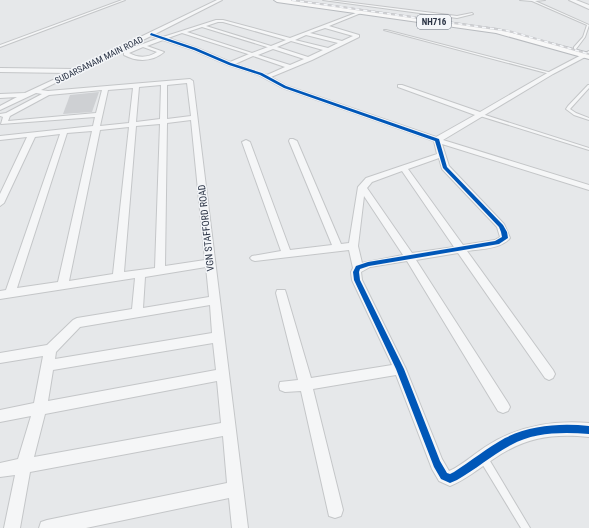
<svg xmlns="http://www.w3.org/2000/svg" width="589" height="528" font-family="'Roboto Condensed',sans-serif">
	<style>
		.building { fill: #ced0d3 }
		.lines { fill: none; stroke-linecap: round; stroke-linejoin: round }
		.service-casing { stroke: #c4c6c8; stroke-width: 2 }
		.minor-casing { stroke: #c4c6c8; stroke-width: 2 }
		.tertiary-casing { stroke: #c4c6c8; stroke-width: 2 }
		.trunk-casing { stroke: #b8bbbf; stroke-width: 2 }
		.service { fill: #f5f6f7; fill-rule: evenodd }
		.minor { fill: #f5f6f7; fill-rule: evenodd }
		.tertiary { fill: #f5f6f7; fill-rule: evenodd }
		.trunk { fill: #f8f8f8; fill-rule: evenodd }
		.rail-casing { stroke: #cecfd2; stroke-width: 2 }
		.rail { stroke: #f4f6f9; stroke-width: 1.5; stroke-dasharray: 4; stroke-linecap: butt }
		.cycleway-casing { stroke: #f4f6f9; stroke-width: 2 }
		.cycleway { fill: #0057b8; fill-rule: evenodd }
		.labels { text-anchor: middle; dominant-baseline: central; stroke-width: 3; stroke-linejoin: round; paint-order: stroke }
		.shield { fill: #f4f6f9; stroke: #676e7b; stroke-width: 1 }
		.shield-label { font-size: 9px; font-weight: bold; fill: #2b3445 }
		.far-street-label { font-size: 9px; fill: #2b3445; stroke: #f4f6f9 }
		.street-label { font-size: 10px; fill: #2b3445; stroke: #f4f6f9 }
	</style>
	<rect width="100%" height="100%" fill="#e6e8ea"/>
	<path class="building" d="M99,92L92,112L63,114L70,95Z"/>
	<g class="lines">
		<defs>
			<g id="service">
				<path d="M122,0H125L0,47V45Z"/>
				<path d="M323,0H329L457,16L472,13L473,14L457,18Z"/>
				<path d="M520,0H545L535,1L589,25L585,37L576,49H574V47L583,37L587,25L532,1Z"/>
				<path d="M384,30H386L552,73L550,74Z"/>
				<path d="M588,85H589V88L570,109L576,113L589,118V120L574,115L566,109L568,106Z"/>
				<path d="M480,114H482L589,148V150L480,116Z"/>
				<path d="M484,455L487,456L530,528H521L481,462L480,459L481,456Z"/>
			</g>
			<path id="minor" d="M217,0H222L155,34L163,37L216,20H223L290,38L361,11V13L329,26L359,35V37L312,60L271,77L287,86L436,137L475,115L398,87V85H402L480,112L549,72L589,51V55L553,74L443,140L589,185V190L442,144L449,166L504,224L510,238C501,249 481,249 467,251L553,370L555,374L553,378L549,380L545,378L458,253L416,260L508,403L510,407L508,411L503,413L498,411L407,261L370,267L361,272L362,280L406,369L442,459L449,471C458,468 476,453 485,447C517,426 552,420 589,423V437C551,433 523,438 492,460C478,469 465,480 450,486L439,481L432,469L396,375L313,389L343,510L341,516L335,518L329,516L301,391L285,392L280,390L279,386L280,382L298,380L276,293L277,290H285L286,293L311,378L392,365L352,280L351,272L353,268L349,250L255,261L252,260L250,258L252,256L281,251L242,142L246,140L250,142L290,250L332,245L289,141L290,139H293L297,141L341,244L349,243L358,187L366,178L437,154L434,141L283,88L259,75L228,65L193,50L163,40L147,46L164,52C152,62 137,62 124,55V51L159,38L151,36L41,90L48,91L190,79L193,81L248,528H232L229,498L86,528H39L41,522L47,520L227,483L223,436L30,472L20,528H4L15,475L0,477V463L18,459L31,416L0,422V410L34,403L43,356L0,363V353L47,345L73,320L77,318L132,309L135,278L0,299V291L6,290L60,134L35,137L4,203L0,206V194L27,137L0,140V136L93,126L95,117L1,124L3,117L0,116V114L6,113L42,94L36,93L0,110V106L17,97L0,98V94L25,93L68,73L0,72V68L74,69ZM218,22H223L286,40L271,46L206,26ZM202,27L267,47H268L252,53L187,32ZM325,28L353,36L342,41L310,33ZM182,33L248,54H249L230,62L197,48L168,38ZM306,35L338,43L328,48L295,40ZM291,41L323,50L308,57L277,47ZM143,47L157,52C148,58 138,58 129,53ZM273,49L304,59L290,65L258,55ZM253,56L285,67L267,75L235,64ZM187,83L191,116L167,119V85ZM161,85L160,119L136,122L139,87ZM133,88L129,123L100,126L108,90ZM102,90L96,113L8,121L10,116L49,95ZM191,120L205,260L165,266L167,123ZM160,124L155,268L124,272L136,126ZM129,127L113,274L69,281L100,130ZM92,131L58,282L17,288L67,133ZM439,158L442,169L497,227L500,237L495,240L463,245L408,169ZM402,171L454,247L412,253L367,188L372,182ZM364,196L403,255L362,263L358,246ZM206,267L209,297L143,308L145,277ZM210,305L212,333L55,359L56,352L80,327ZM213,343L216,370L48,401L53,370ZM217,381L221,423L34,457L45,414Z"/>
			<path id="tertiary" d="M569,0H576L589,5V9Z"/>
			<path id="trunk" d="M274,0H291L497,29L589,53V59L496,33L277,2Z"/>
		</defs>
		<use href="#service" class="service-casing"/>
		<use href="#minor" class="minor-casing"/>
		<use href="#tertiary" class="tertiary-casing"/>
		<use href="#trunk" class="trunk-casing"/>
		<use href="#service" class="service"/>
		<use href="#minor" class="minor"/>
		<use href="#tertiary" class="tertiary"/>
		<use href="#trunk" class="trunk"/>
		<defs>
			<path id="rail" d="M292,0L509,31L589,54"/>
		</defs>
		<use href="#rail" class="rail-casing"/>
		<use href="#rail" class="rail"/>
		<defs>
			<path id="cycleway" d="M151,33L196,48L231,63L262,73L286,86L439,139L447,167L503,225L507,232L508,238L499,244L369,266L360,269L359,272L360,280L404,369L440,461L447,473L450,474L454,472C471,461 487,448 505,438C531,425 561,423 589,426V434C563,432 534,432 511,445C492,455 475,470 457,480L450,483L441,479L434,467L396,369L354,280L353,272L356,266L368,262L495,241L502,237L501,232L499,227L443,168L435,141L284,88L260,75L229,65L194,50L150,35Z"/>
		</defs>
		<use href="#cycleway" class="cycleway-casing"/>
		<use href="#cycleway" class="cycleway"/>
	</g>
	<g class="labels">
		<rect class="shield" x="417" y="15" width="34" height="14" rx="3"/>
		<g class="shield-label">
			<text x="434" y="22">NH716</text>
		</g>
		<g class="far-street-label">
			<text transform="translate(99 60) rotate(-26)">SUDARSANAM MAIN ROAD</text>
		</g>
		<g class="street-label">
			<text transform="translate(206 228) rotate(-96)">VGN STAFFORD ROAD</text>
		</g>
	</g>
</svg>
